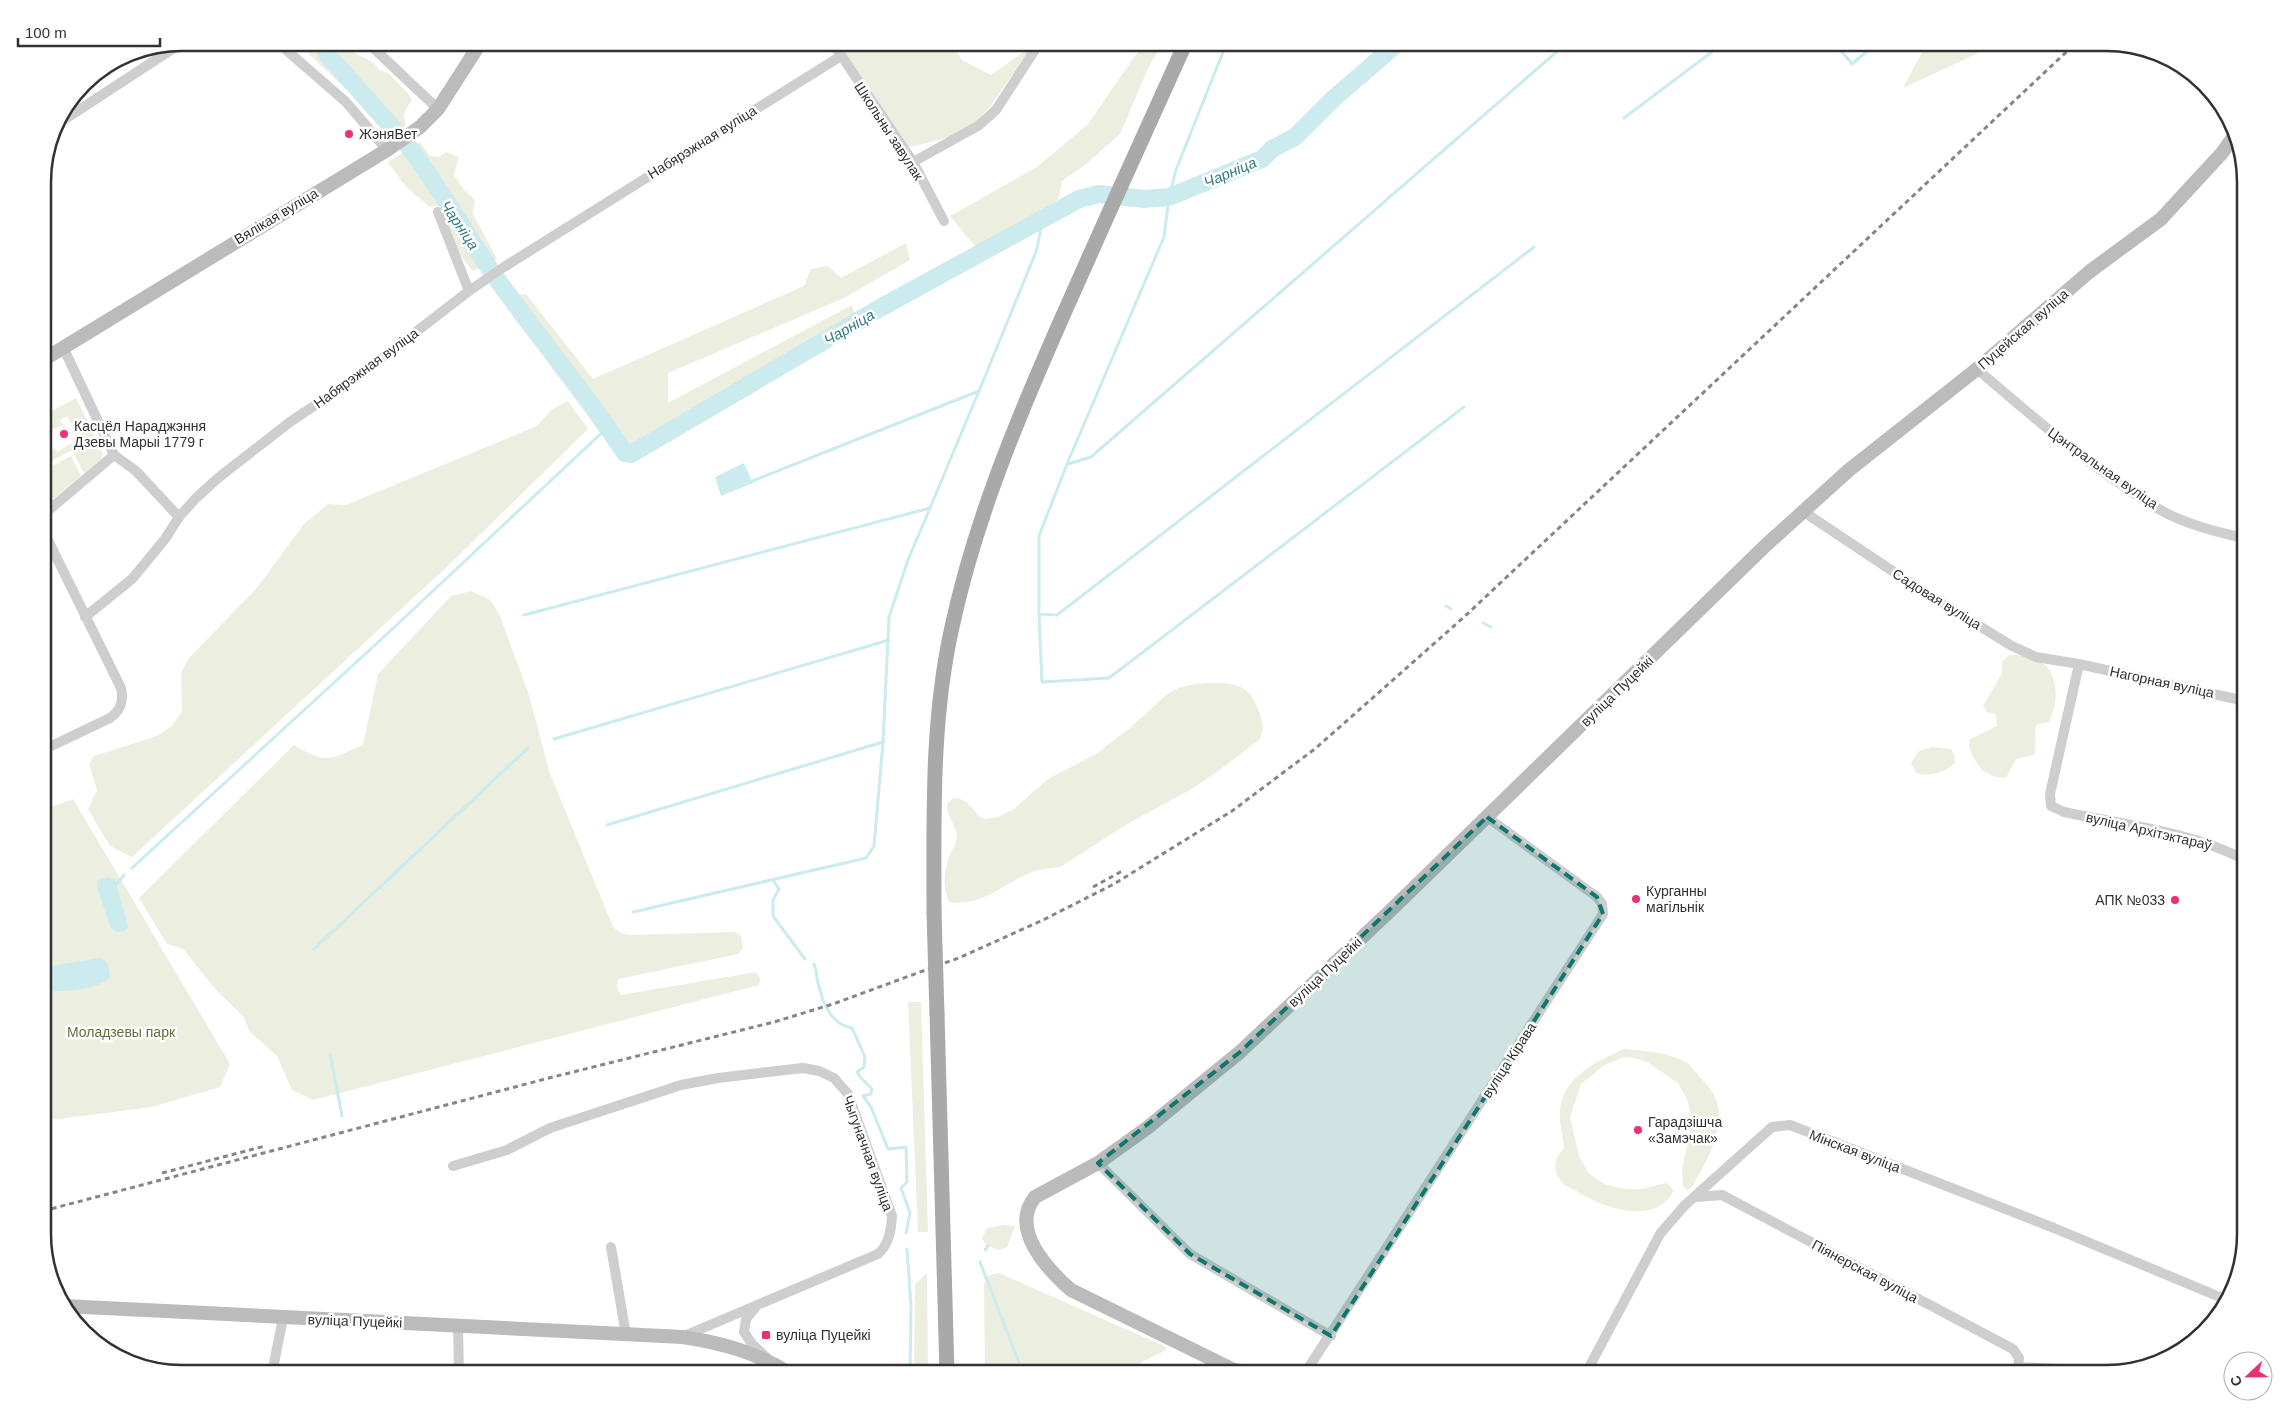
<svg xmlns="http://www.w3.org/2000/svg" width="2288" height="1416" font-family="Helvetica,sans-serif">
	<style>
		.green { fill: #eceedf }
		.water { fill: #cbebee }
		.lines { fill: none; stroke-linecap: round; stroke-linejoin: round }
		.stream { stroke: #cbebee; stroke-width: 3 }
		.river { stroke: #cbebee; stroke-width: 18 }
		.street { stroke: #cecece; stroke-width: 10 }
		.secondary { stroke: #bbb; stroke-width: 14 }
		.primary { stroke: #a9a9a9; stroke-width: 15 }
		.rail { stroke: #868686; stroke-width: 3; stroke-dasharray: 5 4; stroke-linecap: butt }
		.primary-bridge { stroke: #a9a9a9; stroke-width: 15 }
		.marked { fill: #0f766e; fill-opacity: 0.2; stroke: #0f766e; stroke-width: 4; stroke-dasharray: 10 6; stroke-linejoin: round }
		.poi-dot { fill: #ed2f76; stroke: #fff; stroke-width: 2 }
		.labels { text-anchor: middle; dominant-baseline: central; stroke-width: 5; stroke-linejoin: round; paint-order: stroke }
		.street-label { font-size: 14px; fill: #313131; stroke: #fff }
		.poi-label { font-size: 14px; fill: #313131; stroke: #fff; text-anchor: start }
		.park-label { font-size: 14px; fill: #64703c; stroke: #fff }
		.water-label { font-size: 15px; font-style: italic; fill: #347d84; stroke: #fff }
		.rim { fill: none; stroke: #313131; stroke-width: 2.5 }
	</style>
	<rect width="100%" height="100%" fill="#fff"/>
	<g class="green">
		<path d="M297,43H336L374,63L379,70L388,73L408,93L412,101C405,109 402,114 406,125L390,135L362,104Z"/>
		<path d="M837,43H951L962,60L991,75L1032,46L991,105L966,133L914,146H905Z"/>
		<path d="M1144,43H1164L1150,64L1120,134L1085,165L1062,181L1058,200L976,248L950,216L1037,167L1088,124Z"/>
		<path d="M1927,43V42L2000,43L1903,88Z"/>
		<path d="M420,142L430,156L439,157L446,152L459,157L454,175L464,190L475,200L473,214L497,259L473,271C462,259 451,243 448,226L452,222L440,206L430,207L406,187L388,162Z"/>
		<path d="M906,243L910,260L844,298L668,373V403L852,305L856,317L629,447L584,382L515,295L526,294L593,379L804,286L811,269L828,266L841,278Z"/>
		<path d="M76,398L103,454L101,459L84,473L72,450L48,463L43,453L48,449L55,448L57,452L72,443L75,449L82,445L78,437L82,433V427L79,423H71L67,416L60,420L63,425L47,432L49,436L43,443V416Z"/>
		<path d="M568,401L588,429L451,563L132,857L110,846L88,809L97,790L89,764L94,756L157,736L172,726L182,711L181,673L189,658L256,589L304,524L328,504L346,505L537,426L551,410Z"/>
		<path d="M71,456L81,476L43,507V471Z"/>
		<path d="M471,591L490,600L500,616L529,695L549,771L613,927L621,933L630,935L735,932L741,936L743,948L738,954L618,979L617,989L621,995L756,972L760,978L759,985L313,1100L292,1090L277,1056L250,1032L243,1016L217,991L183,949L167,944L139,898L294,745C327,765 330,759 363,745L378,674L451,596Z"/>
		<path d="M2009,655C2017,655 2025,655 2033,658C2059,666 2060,701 2049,722L2037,724C2033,731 2037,745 2034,755L2016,759L2006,778C1984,777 1978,768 1969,748L1970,739L1997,726L1996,714L1987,712L1983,706L2002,673V662Z"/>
		<path d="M1196,684C1223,683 1247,678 1258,709C1262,719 1265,728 1260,739L1221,769L1190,790L1127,824L1062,866C1053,869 1044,868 1035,871C1005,881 986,907 949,902C942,887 944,868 951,852C953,847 957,843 957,838C957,826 947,818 947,804L953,798C965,798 972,806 978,816L985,819L998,817L1014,809L1048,779L1096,754L1130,728L1166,695L1178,688Z"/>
		<path d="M1932,747L1951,749L1955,757V763C1943,773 1931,777 1916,773L1911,763L1919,751Z"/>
		<path d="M73,799L230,1064L220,1087L152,1107L43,1121V810Z"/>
		<path d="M908,1002H921L928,1232H918Z"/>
		<path d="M1624,1049C1645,1051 1669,1052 1687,1063C1692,1066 1696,1073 1700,1077C1706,1084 1712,1090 1716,1099C1727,1126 1705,1166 1691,1188L1687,1190L1683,1186L1682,1168L1693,1122L1687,1099L1678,1083L1647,1062L1635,1058L1623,1057L1603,1066L1581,1084L1570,1117L1579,1156L1588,1173L1604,1184L1625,1189H1641L1666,1183L1674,1190C1656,1227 1604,1208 1578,1192C1573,1188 1565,1187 1562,1182C1552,1171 1554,1158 1564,1148C1563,1136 1559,1122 1560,1110C1563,1076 1598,1061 1624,1049Z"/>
		<path d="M1005,1225L1015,1226L1007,1247L998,1250L986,1245L982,1238L987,1228Z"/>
		<path d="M927,1273L928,1373H914L915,1284Z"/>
		<path d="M999,1273L1166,1347V1350L1120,1373H985L984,1284L989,1275Z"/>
	</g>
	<g class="water">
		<path d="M744,463L753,483L721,496L715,477Z"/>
		<path d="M109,877L115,880L128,926L125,931L117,932L111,929L97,887V881Z"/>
		<path d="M101,958L108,964L110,977C100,990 59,992 43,991V967Z"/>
	</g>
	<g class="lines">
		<g class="stream">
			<path d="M1227,42L1176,170L1169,197L1164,237L1067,464L1039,536V614L1042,682L1109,678L1464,407"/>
			<path d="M1834,42L1852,64L1878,42"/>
			<path d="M1624,118L1725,42"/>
			<path d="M1068,464L1091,457L1568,42"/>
			<path d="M750,482L979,391L1036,252L1043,220"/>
			<path d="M1446,606L1451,609"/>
			<path d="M1039,614L1057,615L1534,247"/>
			<path d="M524,615L930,508L979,391"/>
			<path d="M1483,623L1491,627"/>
			<path d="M554,739L889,640"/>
			<path d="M607,825L883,742"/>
			<path d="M132,868L387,634L608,427"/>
			<path d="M773,880L779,889L773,900V916L805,959"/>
			<path d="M116,885L124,875"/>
			<path d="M633,912L866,858L874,846L883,742L889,617L908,560L930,508"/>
			<path d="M314,949L528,748"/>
			<path d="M814,964C817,970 816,973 817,979C822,1000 829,1024 852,1028L865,1057L864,1067L857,1072L860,1077L872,1089L871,1094L863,1096L871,1107L888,1149L906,1147L907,1182L901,1188L910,1213L906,1233"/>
			<path d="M330,1054L342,1116"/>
			<path d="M907,1249L911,1306L910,1373"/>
			<path d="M985,1250L988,1246"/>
			<path d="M980,1262L1023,1373"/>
		</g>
		<g class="river">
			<path d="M321,42L327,54L397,133"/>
			<path d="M408,146C442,189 467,238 499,282C540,339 586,394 625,453L631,454L880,308L1079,199L1099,194L1144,199L1169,197L1262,159L1272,149L1295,137L1333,99L1399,42"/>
		</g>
		<g class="street">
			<path d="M277,42L346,102L387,150"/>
			<path d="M367,42L438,109"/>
			<path d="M832,42L913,162L944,221"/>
			<path d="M56,125L183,42"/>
			<path d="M913,162L978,126L996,110L1040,42"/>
			<path d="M438,212L469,291"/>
			<path d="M63,347L114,455L136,471L179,517"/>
			<path d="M1977,369C2033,417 2089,466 2152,505C2178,522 2215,532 2245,538"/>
			<path d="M1804,512L1927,594L2012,646L2036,657L2079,664L2245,701"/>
			<path d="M43,515L114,455"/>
			<path d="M43,530L121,688C124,701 121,710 110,718L43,750"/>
			<path d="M85,617L132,579L165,539L179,517L196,498L218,478L290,422L360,375L469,291L504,267L841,56"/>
			<path d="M2079,664L2050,794L2051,806L2064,812C2124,825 2190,831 2245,860"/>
			<path d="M1098,1163L1190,1254L1331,1336"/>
			<path d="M453,1166L507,1150L550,1128L681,1085L718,1078L803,1068L819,1071L834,1078L848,1094L892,1216C891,1231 889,1244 878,1254L684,1336"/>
			<path d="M1696,1197L1722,1195L2013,1349L2019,1358L2018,1367L2063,1369L2073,1373"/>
			<path d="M611,1247L626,1335"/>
			<path d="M755,1308L746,1319L744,1332L752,1344L767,1358"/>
			<path d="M458,1325L459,1373"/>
			<path d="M272,1373L283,1318"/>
			<path d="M1305,1373L1603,914L1602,904L1597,897L1487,817"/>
			<path d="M1586,1373L1660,1234L1684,1206L1772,1127L1790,1125L2054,1228L2227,1300"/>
		</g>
		<g class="secondary">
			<path d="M43,360L387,150L420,127L438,109L481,42"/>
			<path d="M64,1306L683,1337C721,1343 756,1352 789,1373"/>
			<path d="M1236,1371L1071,1290C1048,1270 1009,1229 1035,1197L1098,1163L1147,1128L1240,1052L1390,911L1765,546L1849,470L1977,369L2089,272L2161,219L2222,153L2234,136"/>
		</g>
		<g class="primary">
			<path d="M934,912C934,817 931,721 952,627C975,520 1017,420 1061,320C1102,227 1144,135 1186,42"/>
			<path d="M937,1014L947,1373"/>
			<path d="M1201,1373L1236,1371L1251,1373"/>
		</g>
		<g class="rail">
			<path d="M1093,887L1124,870"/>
			<path d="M162,1173L265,1146"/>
			<path d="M43,1211L549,1078L774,1022L833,1004L961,957L1043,920L1114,884L1232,811L1316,748L1463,618L2077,42"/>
		</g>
		<path class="primary-bridge" d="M934,912L937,1014"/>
	</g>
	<path class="marked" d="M1487,817L1597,897L1603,914L1331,1336L1190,1254L1098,1163L1240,1052Z"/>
	<g class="poi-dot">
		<circle cx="349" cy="134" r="5"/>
		<circle cx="64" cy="434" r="5"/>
		<circle cx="1636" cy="899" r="5"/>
		<circle cx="2175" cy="900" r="5"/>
		<circle cx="1638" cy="1130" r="5"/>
		<rect x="761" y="1330" width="10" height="10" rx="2.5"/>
	</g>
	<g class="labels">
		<g class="street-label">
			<text transform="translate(889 131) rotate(57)">Школьны завулак</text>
			<text transform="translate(702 142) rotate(-32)">Набярэжная вуліца</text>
			<text transform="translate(276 216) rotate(-31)">Вялікая вуліца</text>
			<text transform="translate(2023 329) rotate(-41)">Пуцейская вуліца</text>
			<text transform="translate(366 368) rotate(-36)">Набярэжная вуліца</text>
			<text transform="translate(2103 468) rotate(35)">Цэнтральная вуліца</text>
			<text transform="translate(1937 599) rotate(32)">Садовая вуліца</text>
			<text transform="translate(2162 682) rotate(12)">Нагорная вуліца</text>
			<text transform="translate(1617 691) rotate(-44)">вуліца Пуцейкі</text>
			<text transform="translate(2149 831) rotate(13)">вуліца Архітэктараў</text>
			<text transform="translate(1325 972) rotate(-43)">вуліца Пуцейкі</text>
			<text transform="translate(1509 1060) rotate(-57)">вуліца Кірава</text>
			<text transform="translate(1855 1151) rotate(21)">Мінская вуліца</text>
			<text transform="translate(868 1153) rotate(70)">Чыгуначная вуліца</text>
			<text transform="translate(1865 1271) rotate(28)">Піянерская вуліца</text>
			<text transform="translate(355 1321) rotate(2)">вуліца Пуцейкі</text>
		</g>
		<g class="poi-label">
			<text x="359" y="134">ЖэняВет</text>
			<text x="74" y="426">Касцёл Нараджэння<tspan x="74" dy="16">Дзевы Марыі 1779 г</tspan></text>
			<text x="1646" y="891">Курганны<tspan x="1646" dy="16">магільнік</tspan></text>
			<text x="2165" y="900" text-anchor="end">АПК №033</text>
			<text x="1648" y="1122">Гарадзішча<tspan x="1648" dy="16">«Замэчак»</tspan></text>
			<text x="776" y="1335">вуліца Пуцейкі</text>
		</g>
		<g class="park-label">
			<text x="121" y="1032">Моладзевы парк</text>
		</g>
		<g class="water-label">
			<text transform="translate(1230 172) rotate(-23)">Чарніца</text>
			<text transform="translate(460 225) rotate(56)">Чарніца</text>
			<text transform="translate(849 327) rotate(-30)">Чарніца</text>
		</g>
	</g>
	<path d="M0 0H2288V1416H0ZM182 51H2106A131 131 0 0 1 2237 182V1234A131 131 0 0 1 2106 1365H182A131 131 0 0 1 51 1234V182A131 131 0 0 1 182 51Z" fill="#fff" fill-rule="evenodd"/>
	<path class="rim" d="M182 51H2106A131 131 0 0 1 2237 182V1234A131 131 0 0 1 2106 1365H182A131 131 0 0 1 51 1234V182A131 131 0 0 1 182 51Z"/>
	<g transform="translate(2248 1376) rotate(248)"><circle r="24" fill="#ffffff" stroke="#adadad"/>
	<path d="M0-4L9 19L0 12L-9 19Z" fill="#ed2f76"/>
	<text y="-8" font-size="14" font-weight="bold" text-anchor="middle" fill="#313131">С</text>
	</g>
	<path d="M18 38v8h142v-8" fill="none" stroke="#313131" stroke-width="2.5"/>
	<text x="25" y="38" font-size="15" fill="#313131" stroke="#ffffff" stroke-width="4" paint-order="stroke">100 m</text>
</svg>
